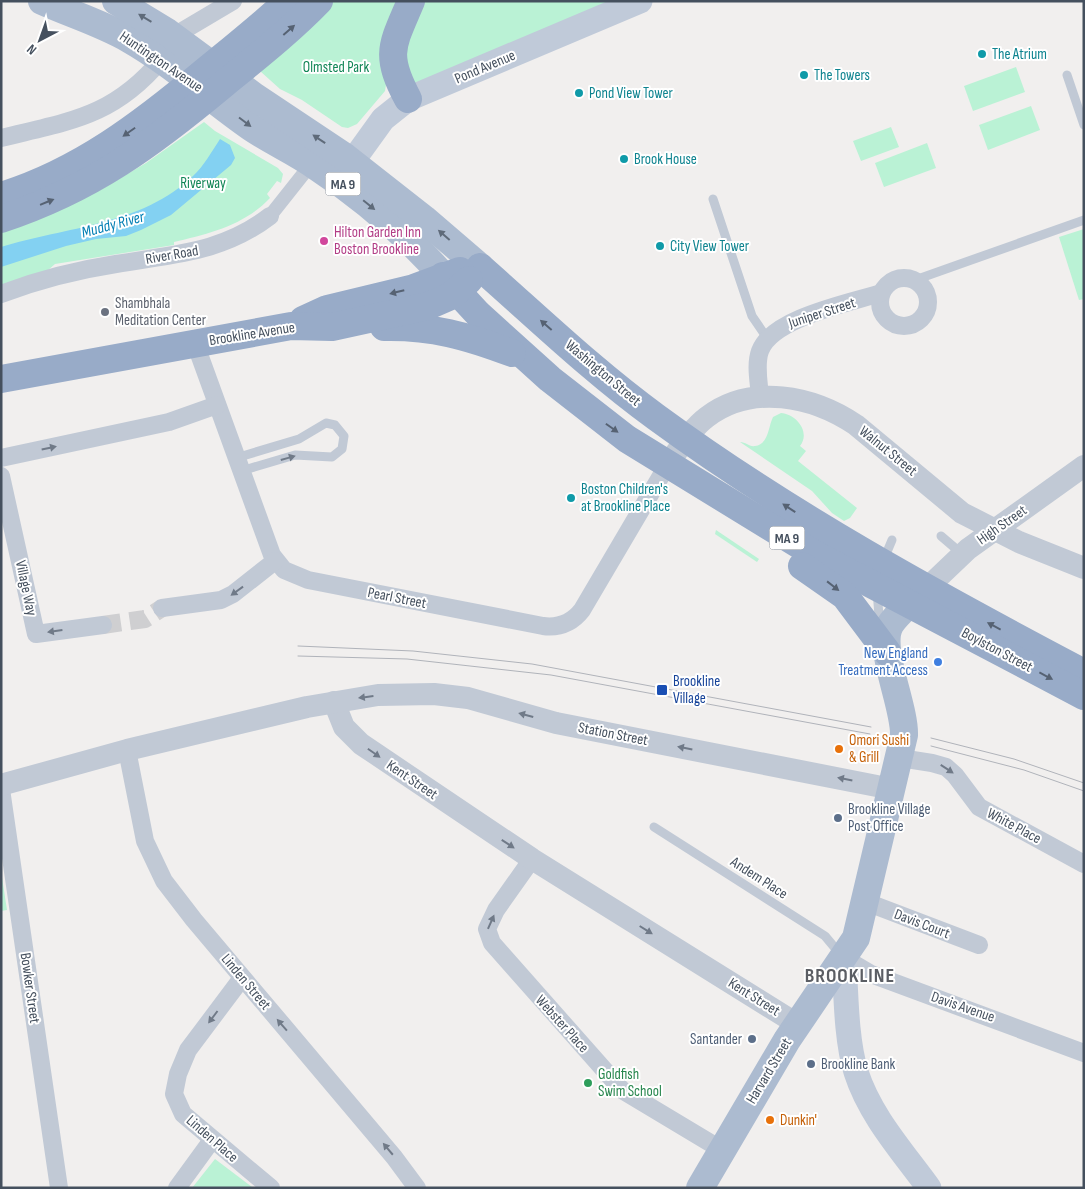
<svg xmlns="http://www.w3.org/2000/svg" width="1085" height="1189" font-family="'Sofia Sans Condensed',sans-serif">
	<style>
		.green { fill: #baf2d5 }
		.water { fill: #83d1f2 }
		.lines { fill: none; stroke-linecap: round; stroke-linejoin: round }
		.minor-tunnel { stroke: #cfcfd1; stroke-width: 18; stroke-dasharray: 18 9; stroke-linecap: butt }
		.service { stroke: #c1c9d5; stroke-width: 9 }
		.pedestrian { stroke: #c1c9d5; stroke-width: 14 }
		.minor { stroke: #c1c9d5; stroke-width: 18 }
		.tertiary { stroke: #c1c9d5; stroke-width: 22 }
		.secondary { stroke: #c0cad9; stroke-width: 25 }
		.primary { stroke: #acbbd0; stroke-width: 28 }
		.trunk { stroke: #98abc8; stroke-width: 28 }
		.tram { stroke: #b0b3ba; stroke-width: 1 }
		.oneway { fill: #5f6b7a }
		.oneway2 { fill: #566273 }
		.oneway3 { fill: #707a88 }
		.culture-dot { fill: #0f9aa8; stroke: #fff; stroke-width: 2 }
		.hotel-dot { fill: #d1479c; stroke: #fff; stroke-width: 2 }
		.worship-dot { fill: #6b7280; stroke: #fff; stroke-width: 2 }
		.shop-dot { fill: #3f7fe0; stroke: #fff; stroke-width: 2 }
		.transit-dot { fill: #1a4fb4; stroke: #fff; stroke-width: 2 }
		.food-dot { fill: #e8710a; stroke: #fff; stroke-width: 2 }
		.service-dot { fill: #5c6f8a; stroke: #fff; stroke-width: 2 }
		.leisure-dot { fill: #2e9e5b; stroke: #fff; stroke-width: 2 }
		.labels { text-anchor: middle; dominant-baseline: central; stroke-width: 4; stroke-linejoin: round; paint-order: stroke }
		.shield { fill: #fff; stroke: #7d848e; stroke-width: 1 }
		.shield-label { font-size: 14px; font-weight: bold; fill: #45505e }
		.culture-label { font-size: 15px; fill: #0d838f; stroke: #fff; text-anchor: start }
		.street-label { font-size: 15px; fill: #45505e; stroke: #fff }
		.park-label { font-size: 15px; fill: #108555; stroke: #fff }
		.hotel-label { font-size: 15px; fill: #b23c85; stroke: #fff; text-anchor: start }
		.worship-label { font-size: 15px; fill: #5b616d; stroke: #fff; text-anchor: start }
		.shop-label { font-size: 15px; fill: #366cbe; stroke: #fff; text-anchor: end }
		.transit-label { font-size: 15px; fill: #164399; stroke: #fff; text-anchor: start }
		.food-label { font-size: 15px; fill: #c56008; stroke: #fff; text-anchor: start }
		.service-label { font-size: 15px; fill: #4e5e75; stroke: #fff; text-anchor: start }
		.leisure-label { font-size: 15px; fill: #27864d; stroke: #fff; text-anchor: start }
		.water-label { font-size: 16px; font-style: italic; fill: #027eb4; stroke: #fff }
		.district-label { font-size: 20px; font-weight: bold; letter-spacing: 1px; fill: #5b5e64; stroke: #fff }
	</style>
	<rect width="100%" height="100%" fill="#f1efee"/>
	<g class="green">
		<path d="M332,1H399L385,91L357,124L348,128L342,127L302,100L280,89L260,71Z"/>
		<path d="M422,1H617L418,86L403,70V44Z"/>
		<path d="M1016,67L1025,92L973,111L964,86Z"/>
		<path d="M1031,106L1040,130L988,150L979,125Z"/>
		<path d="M204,122L215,131L278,168L283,174L281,183L277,181L267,194L270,198C245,225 209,234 174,242V245L55,264L47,271L1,286V231L100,190L146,163Z"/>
		<path d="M891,127L899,147L861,161L853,141Z"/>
		<path d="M927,143L936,168L884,187L875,163Z"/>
		<path d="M1084,229V299L1079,300L1059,237Z"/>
		<path d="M781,413C796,414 811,432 800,446L806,451L798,461L857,508L850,518L844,521L832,513L812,491L740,442C746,442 749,447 755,446C769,444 768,427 773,417Z"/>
		<path d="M716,530L759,559L757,562L715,534Z"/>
		<path d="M1,871L7,910L1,911Z"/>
		<path d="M215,1159L252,1187L192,1188Z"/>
	</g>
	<path class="water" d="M220,139L230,145L235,158L231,165L171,215L141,230L126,236L96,239L66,246L1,267V247C66,227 142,225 193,176C204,166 212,151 220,139Z"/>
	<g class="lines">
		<path class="minor-tunnel" d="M103,625L145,619L162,608"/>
		<g class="service">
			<path d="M1067,75L1084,125"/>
			<path d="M713,199L752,316L767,338"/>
			<path d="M915,280L1084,220"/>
			<path d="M236,458L299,439L326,423L335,425L344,436L342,449L332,457L295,455L241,471"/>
			<path d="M941,536L962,554"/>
			<path d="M884,559L892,540"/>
			<path d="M877,591L880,628"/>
			<path d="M654,827L825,936L840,954"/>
		</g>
		<path class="pedestrian" d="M270,216L312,163"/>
		<g class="minor">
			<path d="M174,36L233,1"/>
			<path d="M1,138C70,121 113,117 161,60"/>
			<circle cx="904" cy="302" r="24"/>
			<path d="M1,294C38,280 77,270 116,264C173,254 222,253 270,216"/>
			<path d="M195,343L272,555L284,570L308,580L543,626C559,628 572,623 582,610L668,464"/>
			<path d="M760,397C759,382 755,365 760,351C772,318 849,303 881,293"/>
			<path d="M1,458L169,422L217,405"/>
			<path d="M1,476L36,634L103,625"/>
			<path d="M162,608L221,600L233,594L275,561"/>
			<path d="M127,750L145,841L164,881L194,920L394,1157L417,1188"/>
			<path d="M900,758L932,763L946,767L955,775L979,807L1084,864"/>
			<path d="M1,789L59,1188"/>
			<path d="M532,859L496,910L487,929L492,943L622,1090L722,1150"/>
			<path d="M866,902L979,945"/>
			<path d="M844,958L871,974L1084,1053"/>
			<path d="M242,978L188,1050L178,1074L174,1094L183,1114L271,1188"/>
			<path d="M177,1188L212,1140"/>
		</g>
		<g class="tertiary">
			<path d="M668,464C680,448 691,429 707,417C752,383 813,396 856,425L962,513L1019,542L1084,568"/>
			<path d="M926,589L968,549L1084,466"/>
			<path d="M334,702L344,727L361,744L532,859L797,1024"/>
			<path d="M1,785L127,750L307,707L378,695L434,694L468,698L556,723L892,789"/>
		</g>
		<g class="secondary">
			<path d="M352,162L383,119L408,99L640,1"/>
			<path d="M844,958C846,993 846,1040 856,1072C870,1116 903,1152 929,1188"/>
		</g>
		<g class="primary">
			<path d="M42,1C71,14 101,23 129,39C173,64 210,99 252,128C273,142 296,152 317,167C364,198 406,234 443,276"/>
			<path d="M116,1L167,32L255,97L345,157L424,219L480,267"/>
			<path d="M700,1188L787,1040L856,938L904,735C905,706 877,648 890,625C898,612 914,600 926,589"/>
		</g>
		<g class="trunk">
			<path d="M408,99C384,54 392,46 411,1"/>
			<path d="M1,196C79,172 142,124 204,72C232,49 261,26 288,1"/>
			<path d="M1,219C92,189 152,144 224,84C257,57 290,31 319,1"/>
			<path d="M480,267C538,318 594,372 656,417C791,516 936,595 1084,673"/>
			<path d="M443,276L478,314L550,379L627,439L816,555L1084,696"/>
			<path d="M303,320L327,309L414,288L460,271"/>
			<path d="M384,327C432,326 467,336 512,353"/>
			<path d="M1,379L291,326L332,327L428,306L451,296L469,280"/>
			<path d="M802,566L845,596L887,652"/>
		</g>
		<g class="tram">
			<path d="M298,646L413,651L532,664L871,727"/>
			<path d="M298,656L407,659L551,675L870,734"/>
			<path d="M931,738L1014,759L1084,783"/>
			<path d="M931,746L1024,770L1084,791"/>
		</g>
	</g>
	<defs><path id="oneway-solid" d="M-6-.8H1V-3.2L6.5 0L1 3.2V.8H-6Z" transform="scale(1.25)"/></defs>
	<g class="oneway">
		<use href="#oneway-solid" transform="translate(145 18) rotate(-149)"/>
		<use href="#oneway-solid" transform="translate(245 122) rotate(37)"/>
		<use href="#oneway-solid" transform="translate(319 139) rotate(-146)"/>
		<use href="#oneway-solid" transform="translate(369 205) rotate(39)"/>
		<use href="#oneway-solid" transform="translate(444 235) rotate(-139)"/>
	</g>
	<g class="oneway2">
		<use href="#oneway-solid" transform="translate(289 30) rotate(-41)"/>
		<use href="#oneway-solid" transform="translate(129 132) rotate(145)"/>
		<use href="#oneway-solid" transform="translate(47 202) rotate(-22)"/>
		<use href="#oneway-solid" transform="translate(397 292) rotate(166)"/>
		<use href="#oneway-solid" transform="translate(546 325) rotate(-139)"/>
		<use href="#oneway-solid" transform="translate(612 428) rotate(35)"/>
		<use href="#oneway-solid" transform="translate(789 508) rotate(-147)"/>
		<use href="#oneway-solid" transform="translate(833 586) rotate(38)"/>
		<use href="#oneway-solid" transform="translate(994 626) rotate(-152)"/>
		<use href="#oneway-solid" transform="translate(1046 676) rotate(28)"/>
	</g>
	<g class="oneway3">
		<use href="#oneway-solid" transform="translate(49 448) rotate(-12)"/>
		<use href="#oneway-solid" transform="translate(288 458) rotate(-16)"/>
		<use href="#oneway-solid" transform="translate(237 591) rotate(144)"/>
		<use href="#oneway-solid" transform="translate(55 631) rotate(172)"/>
		<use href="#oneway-solid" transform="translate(366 697) rotate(173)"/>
		<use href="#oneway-solid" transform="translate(526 715) rotate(-165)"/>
		<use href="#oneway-solid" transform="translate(685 748) rotate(-169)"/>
		<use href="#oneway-solid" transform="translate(374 753) rotate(35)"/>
		<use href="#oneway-solid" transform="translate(947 769) rotate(33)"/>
		<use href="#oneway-solid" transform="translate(845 779) rotate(-169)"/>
		<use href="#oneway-solid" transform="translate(508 844) rotate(33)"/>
		<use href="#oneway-solid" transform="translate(491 922) rotate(-66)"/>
		<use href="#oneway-solid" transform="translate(646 930) rotate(32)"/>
		<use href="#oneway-solid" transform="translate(213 1017) rotate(127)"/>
		<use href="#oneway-solid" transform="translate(282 1025) rotate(-131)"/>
		<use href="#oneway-solid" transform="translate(388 1149) rotate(-130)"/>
	</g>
	<g class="culture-dot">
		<circle cx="982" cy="54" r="5"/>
		<circle cx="804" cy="75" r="5"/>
		<circle cx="579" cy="93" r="5"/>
		<circle cx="624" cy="159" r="5"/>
		<circle cx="660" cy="246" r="5"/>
		<circle cx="571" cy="498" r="5"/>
	</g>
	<circle class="hotel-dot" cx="324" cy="241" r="5"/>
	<circle class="worship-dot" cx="105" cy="312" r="5"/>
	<circle class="shop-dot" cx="938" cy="662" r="5"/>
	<rect class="transit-dot" x="656" y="684" width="12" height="12" rx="2.5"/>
	<g class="food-dot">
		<circle cx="839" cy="749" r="5"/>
		<circle cx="770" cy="1120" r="5"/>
	</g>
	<g class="service-dot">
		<circle cx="838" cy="818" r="5"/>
		<circle cx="752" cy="1039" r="5"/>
		<circle cx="811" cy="1064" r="5"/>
	</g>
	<circle class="leisure-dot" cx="588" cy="1083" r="5"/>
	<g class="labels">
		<g class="shield">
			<rect x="325.5" y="172.5" width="35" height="23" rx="4"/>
			<rect x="769.5" y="526.5" width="35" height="23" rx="4"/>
		</g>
		<g class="shield-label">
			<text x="343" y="184">MA 9</text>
			<text x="787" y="538">MA 9</text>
		</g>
		<g class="culture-label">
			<text x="992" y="54">The Atrium</text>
			<text x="814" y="75">The Towers</text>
			<text x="589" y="93">Pond View Tower</text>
			<text x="634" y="159">Brook House</text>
			<text x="670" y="246">City View Tower</text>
			<text x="581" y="489">Boston Children's<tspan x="581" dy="17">at Brookline Place</tspan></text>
		</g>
		<g class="street-label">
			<text transform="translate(161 62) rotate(34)">Huntington Avenue</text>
			<text transform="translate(485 67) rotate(-23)">Pond Avenue</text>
			<text transform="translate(172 255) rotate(-10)">River Road</text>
			<text transform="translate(822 313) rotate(-18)">Juniper Street</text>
			<text transform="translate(252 334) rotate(-9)">Brookline Avenue</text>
			<text transform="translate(603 373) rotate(40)">Washington Street</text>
			<text transform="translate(888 451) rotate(39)">Walnut Street</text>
			<text transform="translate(1002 525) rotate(-35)">High Street</text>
			<text transform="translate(26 588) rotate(78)">Village Way</text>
			<text transform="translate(397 598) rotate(11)">Pearl Street</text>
			<text transform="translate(997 650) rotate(28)">Boylston Street</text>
			<text transform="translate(613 734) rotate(11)">Station Street</text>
			<text transform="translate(412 780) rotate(34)">Kent Street</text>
			<text transform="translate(1014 826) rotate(28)">White Place</text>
			<text transform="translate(759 878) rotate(33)">Andem Place</text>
			<text transform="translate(922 924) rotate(21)">Davis Court</text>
			<text transform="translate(246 982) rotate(50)">Linden Street</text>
			<text transform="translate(30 988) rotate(82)">Bowker Street</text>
			<text transform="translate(754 997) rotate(32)">Kent Street</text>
			<text transform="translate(963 1007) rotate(19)">Davis Avenue</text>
			<text transform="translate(562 1024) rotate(48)">Webster Place</text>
			<text transform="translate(769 1071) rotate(-59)">Harvard Street</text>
			<text transform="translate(212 1139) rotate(41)">Linden Place</text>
		</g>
		<g class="park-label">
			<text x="336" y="67">Olmsted Park</text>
			<text x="203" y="183">Riverway</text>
		</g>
		<g class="hotel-label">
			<text x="334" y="232">Hilton Garden Inn<tspan x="334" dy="17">Boston Brookline</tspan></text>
		</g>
		<g class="worship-label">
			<text x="115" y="303">Shambhala<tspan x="115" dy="17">Meditation Center</tspan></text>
		</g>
		<g class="shop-label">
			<text x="928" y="653">New England<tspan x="928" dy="17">Treatment Access</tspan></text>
		</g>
		<g class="transit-label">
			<text x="673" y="681">Brookline<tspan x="673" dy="17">Village</tspan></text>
		</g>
		<g class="food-label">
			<text x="849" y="740">Omori Sushi<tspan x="849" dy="17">&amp; Grill</tspan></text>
			<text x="780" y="1120">Dunkin'</text>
		</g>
		<g class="service-label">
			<text x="848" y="809">Brookline Village<tspan x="848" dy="17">Post Office</tspan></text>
			<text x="742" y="1039" text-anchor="end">Santander</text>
			<text x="821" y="1064">Brookline Bank</text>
		</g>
		<g class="leisure-label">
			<text x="598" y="1074">Goldfish<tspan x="598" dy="17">Swim School</tspan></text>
		</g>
		<g class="water-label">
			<text transform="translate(113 225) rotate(-15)">Muddy River</text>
		</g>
		<g class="district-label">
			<text x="850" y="976">BROOKLINE</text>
		</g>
	</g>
	<rect width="1085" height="1189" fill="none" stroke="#45505e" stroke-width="5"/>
	<g transform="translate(40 40) rotate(221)" stroke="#ffffff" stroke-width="4" paint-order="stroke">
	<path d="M0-4L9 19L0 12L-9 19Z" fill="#45505e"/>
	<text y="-8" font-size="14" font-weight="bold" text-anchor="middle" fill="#45505e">N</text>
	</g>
</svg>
